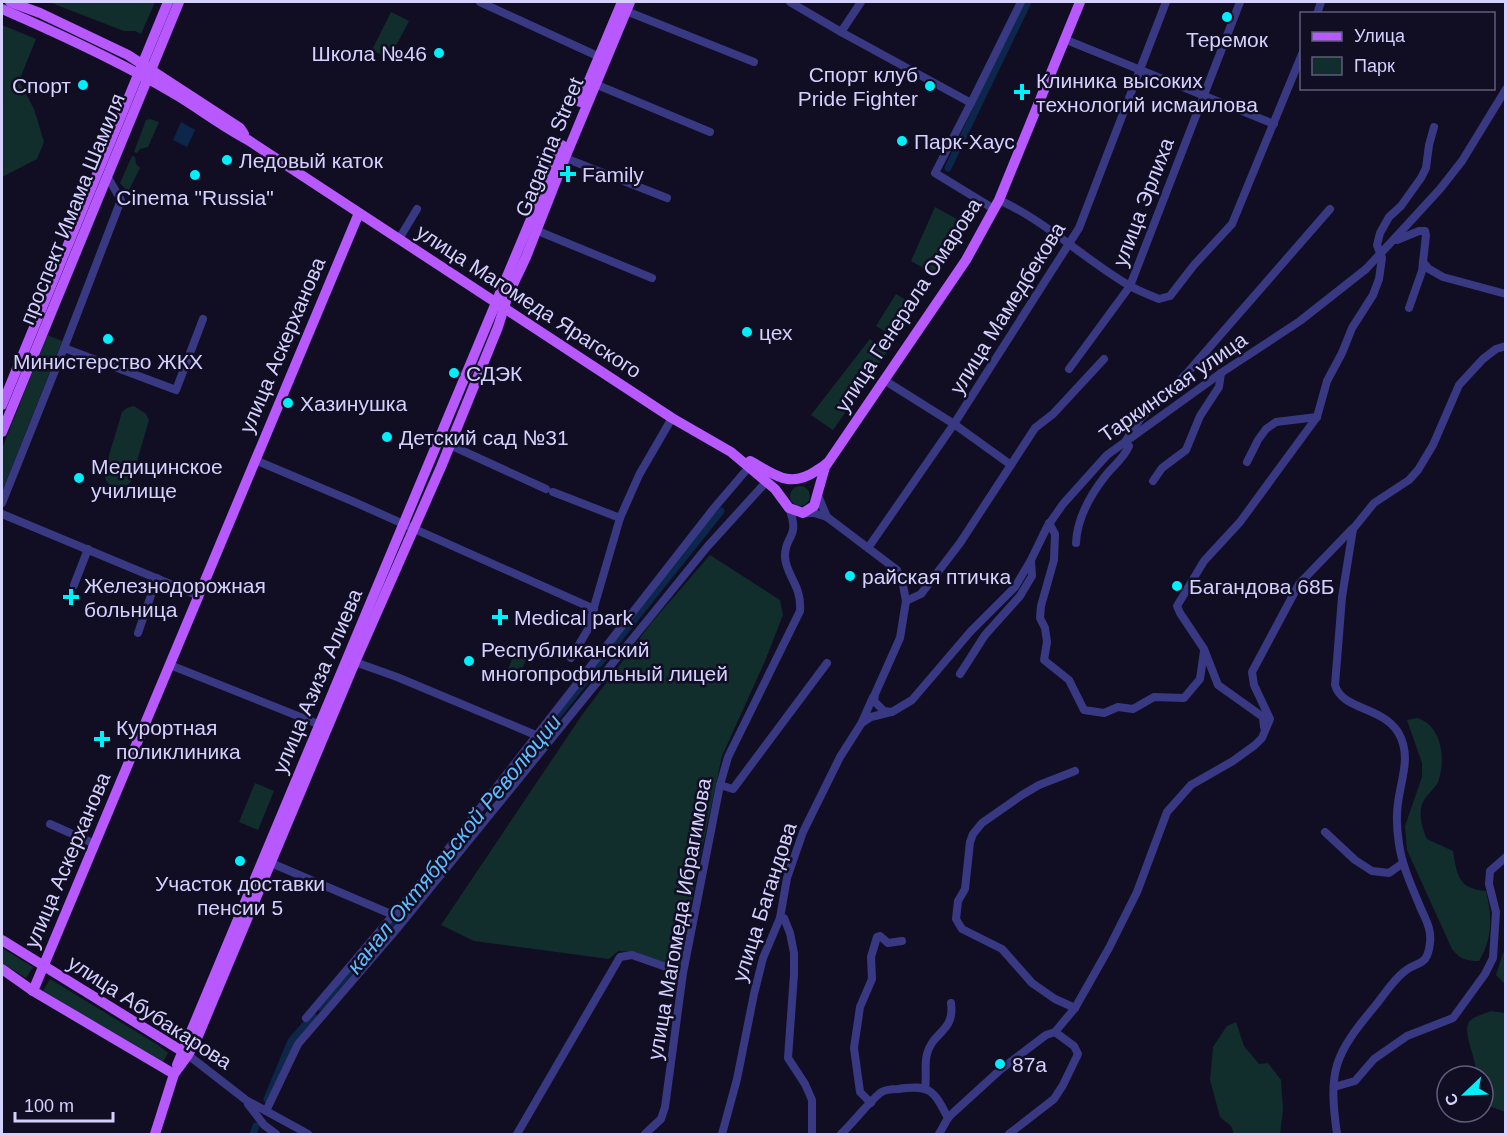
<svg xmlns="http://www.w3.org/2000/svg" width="1507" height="1136" font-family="Helvetica,sans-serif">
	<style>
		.green { fill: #112e2c }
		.water { fill: #0c274a }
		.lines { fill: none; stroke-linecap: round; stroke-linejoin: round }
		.canal { stroke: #0c274a; stroke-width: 7 }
		.minor { stroke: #393983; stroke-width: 8 }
		.major { stroke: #b858ff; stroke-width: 10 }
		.minor-bridge { stroke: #393983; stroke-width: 8 }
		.poi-dot { fill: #00effc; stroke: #110e24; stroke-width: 2 }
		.labels { text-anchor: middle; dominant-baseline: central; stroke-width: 5; stroke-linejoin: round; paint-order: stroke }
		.poi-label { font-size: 21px; fill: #d4d1ff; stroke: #110e24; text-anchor: start }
		.street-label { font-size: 21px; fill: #d4d1ff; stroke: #110e24 }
		.water-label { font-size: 22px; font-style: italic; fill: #5fbdff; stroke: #110e24 }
	</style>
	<rect width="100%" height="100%" fill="#110e24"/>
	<g class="green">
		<path d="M49,2H155L141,34L135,31H124Z"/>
		<path d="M391,12L409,21L389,59L372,50Z"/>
		<path d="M2,25L36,39L19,81L34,109L44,142L37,159L2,177Z"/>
		<path d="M150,119L159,122L148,147L140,149L137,153L134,152L146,120Z"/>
		<path d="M132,156L135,157L136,164L140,168L128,192L120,183Z"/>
		<path d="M935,207L966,224L934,274L911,261Z"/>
		<path d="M896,294L914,305L894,337L876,326Z"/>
		<path d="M47,335L62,341L2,492V449Z"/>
		<path d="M870,339L887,352L833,430L811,415Z"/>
		<path d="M134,406L146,414L149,420L131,482C119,493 105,488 104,472L122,412L127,408Z"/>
		<circle cx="800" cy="496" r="10"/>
		<path d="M710,555L780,600L783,615L765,661L722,756L696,877L680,965L676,969L636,952L618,951L609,959L474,941L441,925L582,715L652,622Z"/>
		<path d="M519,643L531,648L516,683L504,678Z"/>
		<path d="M1417,718C1441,725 1446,757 1439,779C1437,788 1427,793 1423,802C1418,812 1422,829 1427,839L1453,851C1457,875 1458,889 1486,891C1492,916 1493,938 1479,961C1466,961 1460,959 1452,949L1407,850L1405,826L1422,777V763L1407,720Z"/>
		<path d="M255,783L274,791L258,830L239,822Z"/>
		<path d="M1505,936V984L1496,975L1504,951Z"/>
		<path d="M2,948L33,967L26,978L2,963Z"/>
		<path d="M50,979L158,1045L168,1053L162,1064L43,991Z"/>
		<path d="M1491,1011L1505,1013V1112L1487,1105H1483V1076H1476C1478,1060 1462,1035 1469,1022C1473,1016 1485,1014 1491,1011Z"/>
		<path d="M1236,1022L1244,1046L1259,1064L1268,1063L1281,1080L1283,1110L1280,1134H1234L1231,1126L1220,1117L1210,1080L1213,1047L1227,1026Z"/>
	</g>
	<path class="water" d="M181,122L195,130L187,147L173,140Z"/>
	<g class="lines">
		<g class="canal">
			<path d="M948,168L1028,2"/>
			<path d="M531,749L721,511"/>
			<path d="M320,1007L414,897"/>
			<path d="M267,1099L291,1041L313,1016"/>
			<path d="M253,1134L256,1126"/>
		</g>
		<g class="minor">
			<path d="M480,2L604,59"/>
			<path d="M790,2L841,32"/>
			<path d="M861,2L841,32L971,103L935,173L994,209"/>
			<path d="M626,11L754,62"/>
			<path d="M1317,14L1321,2"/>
			<path d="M1064,39L1274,124"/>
			<path d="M595,84L710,132"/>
			<path d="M971,103L1021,2"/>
			<path d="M565,158L667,198"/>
			<path d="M999,200C1046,221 1085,260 1130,286C1139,291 1149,295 1159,299L1170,296L1194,265L1232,224L1302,54"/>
			<path d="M533,229L652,278"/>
			<path d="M1395,238L1440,189L1462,161L1506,89"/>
			<path d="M399,239L417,209"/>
			<path d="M1396,239L1397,240L1419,231H1425L1426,235L1422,271L1409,308"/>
			<path d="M1423,262L1429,269L1443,277L1506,294"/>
			<path d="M64,348L176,390L203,319"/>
			<path d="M1069,369L1130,286L1240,2"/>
			<path d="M884,380L954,424L1011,465"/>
			<path d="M439,440L546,489"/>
			<path d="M255,460L352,501L594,609"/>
			<path d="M1247,462L1258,440L1266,429L1276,422L1317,417"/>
			<path d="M1153,481L1162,468L1186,450L1200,416L1219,387L1221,373"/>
			<path d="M553,492L620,518"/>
			<path d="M817,493L827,517"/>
			<path d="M2,503L64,348L121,200L107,176"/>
			<path d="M803,513H814L827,517L897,570L903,585L906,601L900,638L875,694L874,701L884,711L892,712L912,700L971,631L1015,587L1031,560L1047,527L1063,504L1107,455L1221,373L1300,321L1366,269"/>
			<path d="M2,514L199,596"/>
			<path d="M1049,523L1055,534L1054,560L1041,606L1040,618L1045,628L1047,642L1044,660L1069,680L1084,710L1104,713L1118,707L1133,709L1154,697L1184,698L1200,679L1204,651"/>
			<path d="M1076,543C1077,519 1091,494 1106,475C1114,465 1124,458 1129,446L1125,442L1140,419L1188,372L1330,209"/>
			<path d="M868,548L954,424L1079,228L1166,2"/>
			<path d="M74,585L88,549"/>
			<path d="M906,601L921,594L960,543L1035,428L1053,414L1104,359"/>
			<path d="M138,633L157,578"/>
			<path d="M571,658L587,631L620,518L639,475L672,418"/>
			<path d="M355,662L397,677L538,736"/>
			<path d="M170,665L323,726"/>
			<path d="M960,674L985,635L1020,596L1032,576L1031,561"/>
			<path d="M862,723L871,717L891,712"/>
			<path d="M1264,727L1263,717L1218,685L1204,649L1180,613L1177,606L1204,561L1240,522L1317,417L1327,381L1342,353L1352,328L1373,295L1379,279L1382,258L1377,245L1380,233L1389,217L1401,206L1421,178L1426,168L1429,145L1434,127"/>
			<path d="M720,785L733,789L827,663"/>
			<path d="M50,824L95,844"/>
			<path d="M1325,832L1355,860L1372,871L1389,873L1403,863"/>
			<path d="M271,863L398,917"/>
			<path d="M780,918H784L790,933L794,953V974L788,1058L805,1084L812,1100V1134"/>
			<path d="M1075,1008L1055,999L1032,983L1002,949L962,929L956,919L958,901L965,889L970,842L973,834L982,823L1022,795L1039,785L1075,771"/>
			<path d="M306,1018L438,862L714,508L749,467"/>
			<path d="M188,1055L246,1100L308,1134"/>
			<path d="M1334,1087L1355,1081L1374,1059L1407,1036L1453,1018L1485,974L1493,958L1496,912L1489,884L1490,871L1506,857"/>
			<path d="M925,1089C927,1077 924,1065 927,1054C933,1031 955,1032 951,1003"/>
			<path d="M871,1103L860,1092L854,1048L860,1007L872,979L871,957L877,937L880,936L888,943L902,941"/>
			<path d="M248,1104L264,1125L276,1134"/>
			<path d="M266,1111L298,1044L396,930L707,547L767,481"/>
			<path d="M517,1134L620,957L632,955L683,973"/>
			<path d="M645,1134L661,1119L665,1107L683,973L720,785L728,757L800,611C802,585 786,576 785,557C784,535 801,539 789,508"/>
			<path d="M722,1134L737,1079L754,994L763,958L780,918L787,878L803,832L840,757L861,724L873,697"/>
			<path d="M841,1134C853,1123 868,1103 880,1093C884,1090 892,1089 898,1089C931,1084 934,1091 948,1118"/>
			<path d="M939,1134L948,1118L954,1112L1000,1070L1046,1035L1055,1032L1075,1008L1109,948L1137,892L1167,812L1191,785L1233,761L1255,745L1262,738L1270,719L1254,685L1252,672L1299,584L1352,529"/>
			<path d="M1009,1134L1054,1099L1063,1085L1078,1054L1074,1046L1055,1032"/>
			<path d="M1337,1134C1328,1070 1334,1055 1375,1006C1384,995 1393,980 1405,971C1418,960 1427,968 1430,943C1432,928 1424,917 1419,904C1411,885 1402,865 1399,844C1397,831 1396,816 1398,803C1401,778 1412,756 1398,732C1381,706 1342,710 1335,685L1342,597L1353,529L1374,503L1409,480L1418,470L1433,445L1459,385L1483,359L1496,349L1506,346"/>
		</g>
		<g class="major">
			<path d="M10,2L40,13L128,55L240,128L244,134"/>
			<path d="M2,9C62,35 121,62 178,96C201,110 223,127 248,140L672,418L731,452L775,489L789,508L803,513L814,506L825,467L966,260L999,200L1080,2"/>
			<path d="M580,102L622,2"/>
			<path d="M2,405L168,2"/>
			<path d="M2,432L179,2"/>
			<path d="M750,461C774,474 789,489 816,471C820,468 823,467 827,463"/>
			<path d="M2,940L185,1053"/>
			<path d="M2,969L33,991L174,1074"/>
			<path d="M33,991L359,213"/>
			<path d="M177,1065L562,145"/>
			<path d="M155,1134L174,1074L188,1055L198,1036L355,662L441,467L498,327L508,295L526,257L565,158L630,2"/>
		</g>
		<path class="minor-bridge" d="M1366,269L1395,238"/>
	</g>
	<g class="poi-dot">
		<circle cx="1227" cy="17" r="6"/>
		<circle cx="439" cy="53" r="6"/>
		<circle cx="83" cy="85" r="6"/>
		<circle cx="930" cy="86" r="6"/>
		<path d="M1019 83h6v6h6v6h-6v6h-6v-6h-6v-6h6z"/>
		<circle cx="902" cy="141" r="6"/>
		<circle cx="227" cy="160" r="6"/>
		<path d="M565 165h6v6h6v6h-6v6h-6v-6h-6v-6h6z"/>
		<circle cx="195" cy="175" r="6"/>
		<circle cx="747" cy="332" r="6"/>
		<circle cx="108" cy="339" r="6"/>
		<circle cx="454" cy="373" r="6"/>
		<circle cx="288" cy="403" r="6"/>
		<circle cx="387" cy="437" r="6"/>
		<circle cx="79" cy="478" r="6"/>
		<circle cx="850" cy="576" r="6"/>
		<circle cx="1177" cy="586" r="6"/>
		<path d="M68 588h6v6h6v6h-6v6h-6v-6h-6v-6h6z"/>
		<path d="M497 608h6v6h6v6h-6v6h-6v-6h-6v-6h6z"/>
		<circle cx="469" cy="661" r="6"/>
		<path d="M99 730h6v6h6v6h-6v6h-6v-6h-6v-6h6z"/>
		<circle cx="240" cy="861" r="6"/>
		<circle cx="1000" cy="1064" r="6"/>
	</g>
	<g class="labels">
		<g class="poi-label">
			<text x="1227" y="39" text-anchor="middle">Теремок</text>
			<text x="427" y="53" text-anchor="end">Школа №46</text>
			<text x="918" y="74" text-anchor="end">Спорт клуб<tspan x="918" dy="24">Pride Fighter</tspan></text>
			<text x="1036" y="80">Клиника высоких<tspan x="1036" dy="24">технологий исмаилова</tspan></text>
			<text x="71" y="85" text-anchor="end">Спорт</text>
			<text x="914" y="141">Парк-Хаус</text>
			<text x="239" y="160">Ледовый каток</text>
			<text x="582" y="174">Family</text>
			<text x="195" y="197" text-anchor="middle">Cinema "Russia"</text>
			<text x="759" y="332">цех</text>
			<text x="108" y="361" text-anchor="middle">Министерство ЖКХ</text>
			<text x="466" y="373">СДЭК</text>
			<text x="300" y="403">Хазинушка</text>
			<text x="399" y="437">Детский сад №31</text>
			<text x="91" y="466">Медицинское<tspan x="91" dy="24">училище</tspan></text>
			<text x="862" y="576">райская птичка</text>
			<text x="84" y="585">Железнодорожная<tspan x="84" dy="24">больница</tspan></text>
			<text x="1189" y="586">Багандова 68Б</text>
			<text x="514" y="617">Medical park</text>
			<text x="481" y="649">Республиканский<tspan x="481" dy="24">многопрофильный лицей</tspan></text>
			<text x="116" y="727">Курортная<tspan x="116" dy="24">поликлиника</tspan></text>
			<text x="240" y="883" text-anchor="middle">Участок доставки<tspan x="240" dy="24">пенсии 5</tspan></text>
			<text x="1012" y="1064">87а</text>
		</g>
		<g class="street-label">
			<text transform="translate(549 147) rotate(-68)">Gagarina Street</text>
			<text transform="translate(1143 202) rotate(-69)">улица Эрлиха</text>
			<text transform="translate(72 209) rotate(-68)">проспект Имама Шамиля</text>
			<text transform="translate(529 301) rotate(33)">улица Магомеда Ярагского</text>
			<text transform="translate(908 305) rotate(-57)">улица Генерала Омарова</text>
			<text transform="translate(1007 308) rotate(-58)">улица Мамедбекова</text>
			<text transform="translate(282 345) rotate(-67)">улица Аскерханова</text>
			<text transform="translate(1173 387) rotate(-35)">Таркинская улица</text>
			<text transform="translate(317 681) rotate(-67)">улица Азиза Алиева</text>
			<text transform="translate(67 860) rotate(-67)">улица Аскерханова</text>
			<text transform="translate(764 902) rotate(-72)">улица Багандова</text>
			<text transform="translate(679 919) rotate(-80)">улица Магомеда Ибрагимова</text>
			<text transform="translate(150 1012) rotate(33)">улица Абубакарова</text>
		</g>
		<g class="water-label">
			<text transform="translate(454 844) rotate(-51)">канал Октябрьской Революции</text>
		</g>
	</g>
	<rect width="1507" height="1136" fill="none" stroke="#d4d1ff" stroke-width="6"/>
	<rect x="1300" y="12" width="195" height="78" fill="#110e24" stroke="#5f5c7c" stroke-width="1.5"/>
	<rect x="1312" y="32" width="30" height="9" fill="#b858ff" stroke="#5f5c7c" stroke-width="1.5"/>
	<text x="1354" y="42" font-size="18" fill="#d4d1ff">Улица</text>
	<rect x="1312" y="57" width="30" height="18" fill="#112e2c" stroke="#5f5c7c" stroke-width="1.5"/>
	<text x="1354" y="72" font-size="18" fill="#d4d1ff">Парк</text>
	<g transform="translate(1465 1094) rotate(247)"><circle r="28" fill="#110e24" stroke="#5f5c7c" stroke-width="1.5"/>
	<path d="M0-4.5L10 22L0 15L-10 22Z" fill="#00effc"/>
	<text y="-9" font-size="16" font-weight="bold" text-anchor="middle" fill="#d4d1ff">С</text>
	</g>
	<path d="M15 1112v9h98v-9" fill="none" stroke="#d4d1ff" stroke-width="3"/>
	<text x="24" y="1112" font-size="18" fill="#d4d1ff" stroke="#110e24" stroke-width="4.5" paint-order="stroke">100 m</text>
</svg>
